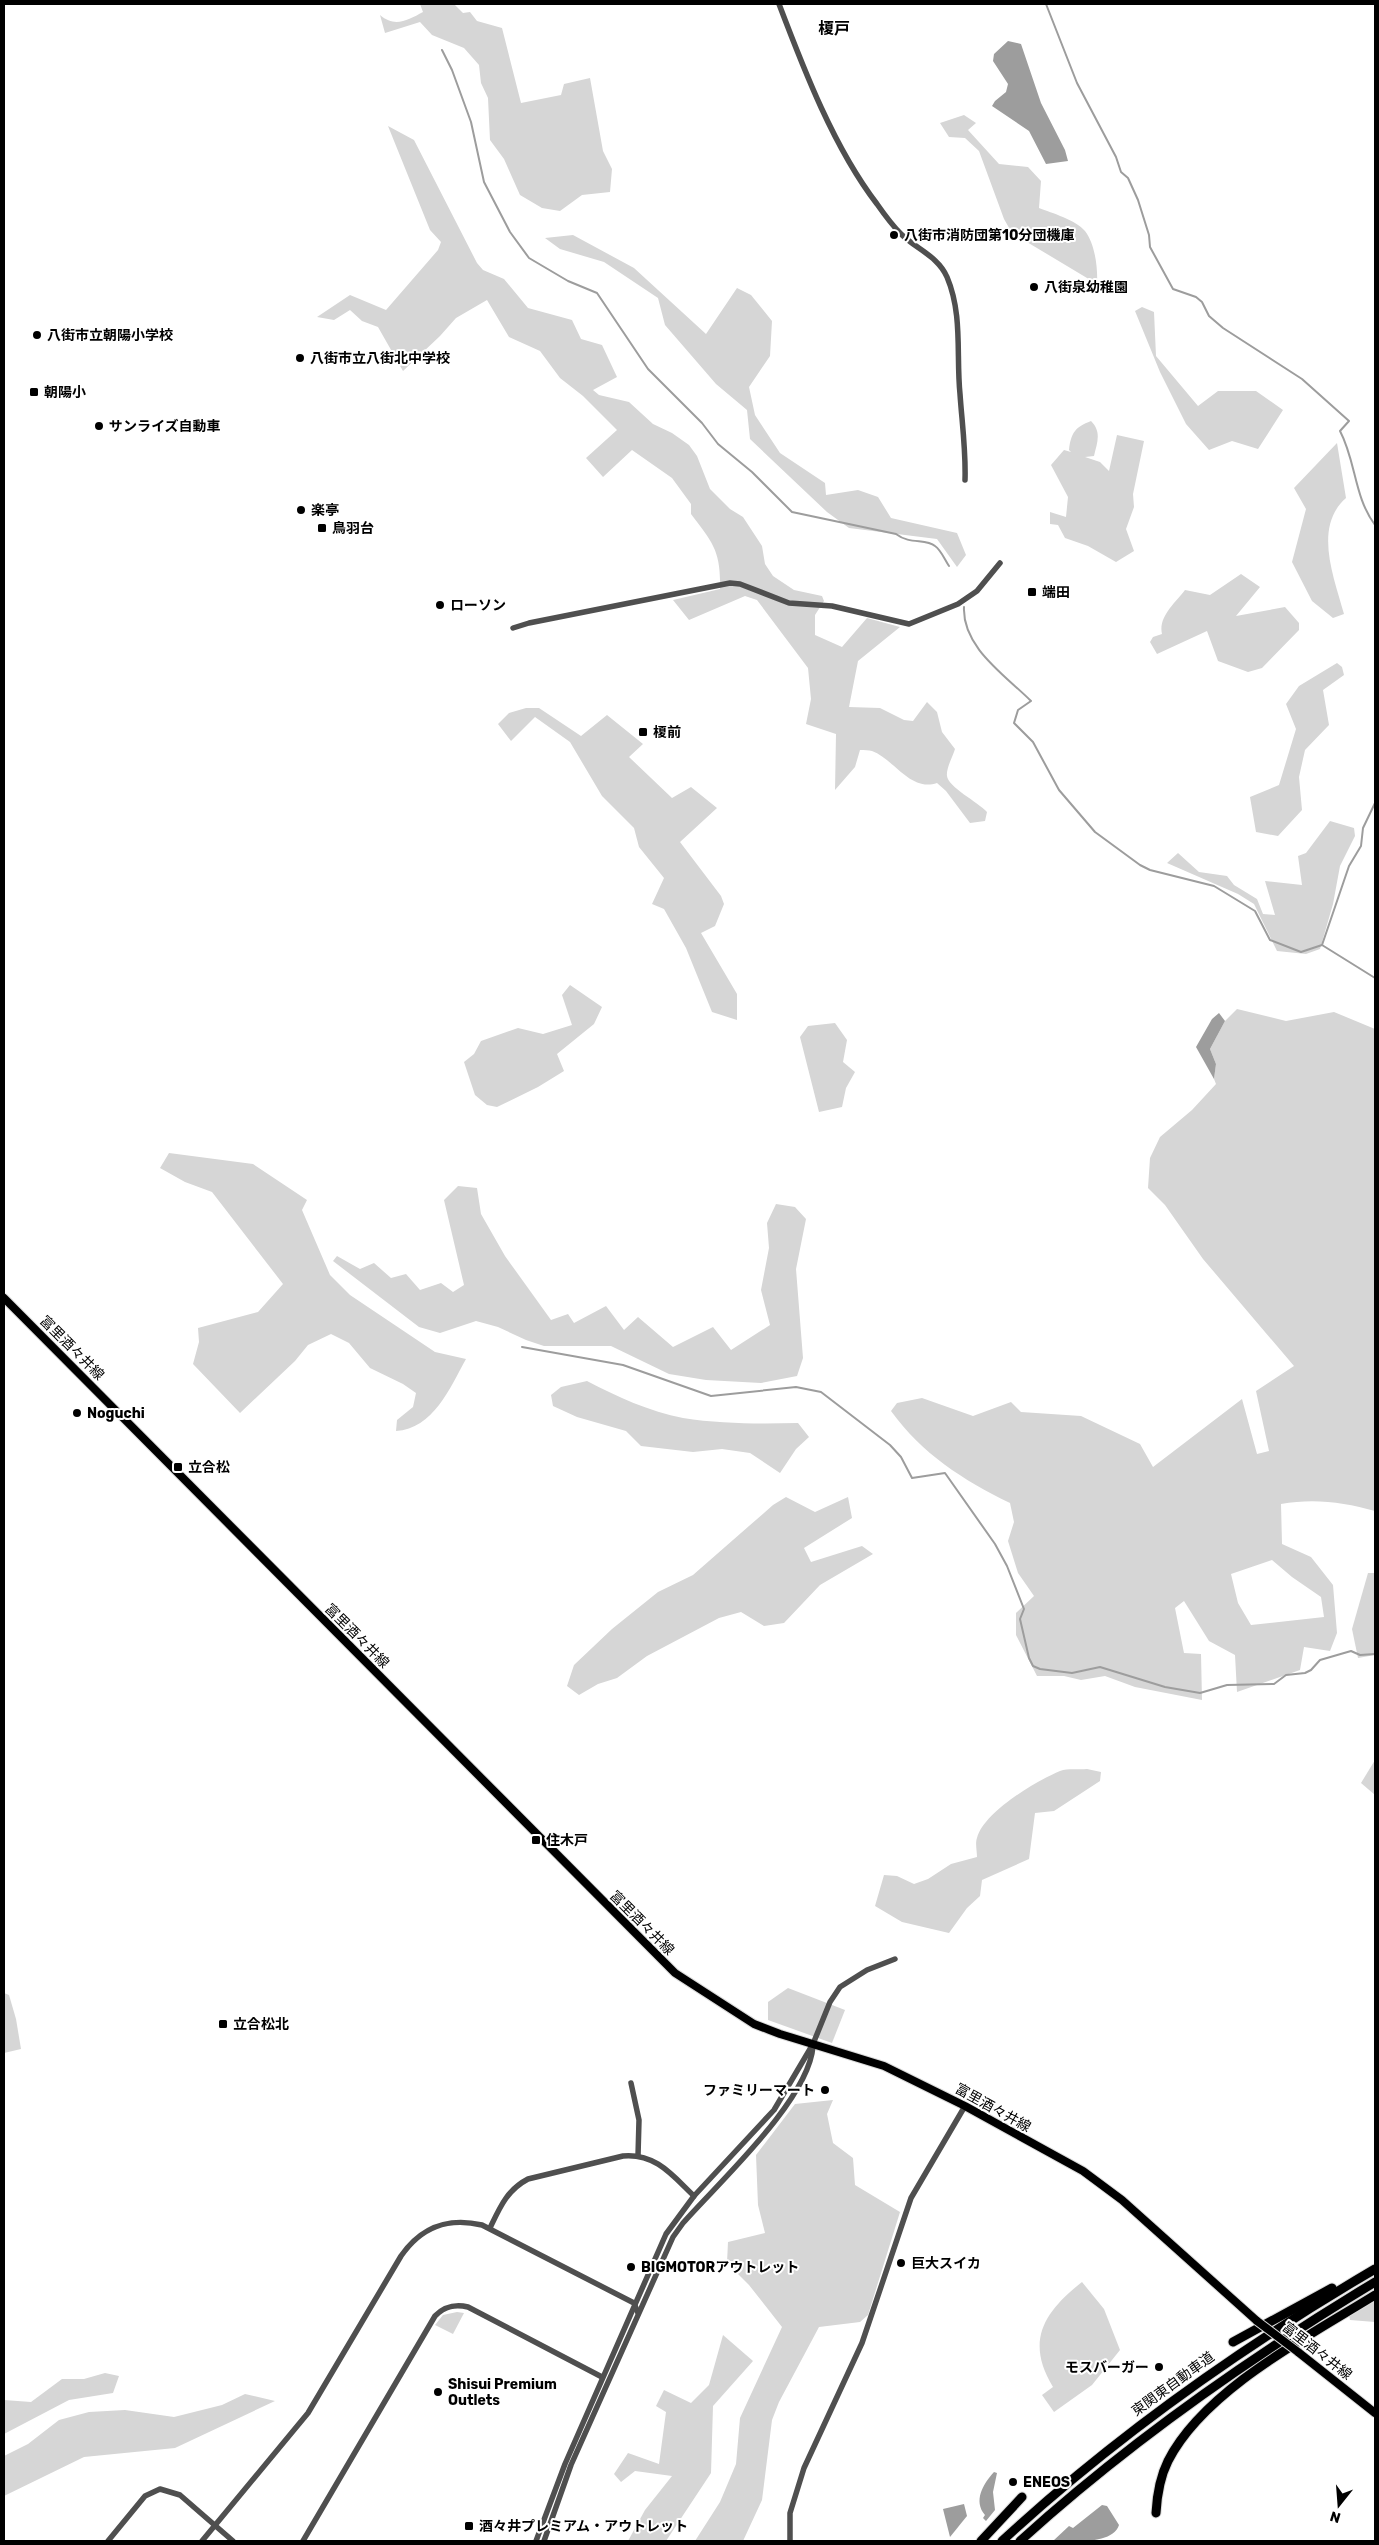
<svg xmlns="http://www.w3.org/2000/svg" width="1379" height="2545" font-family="Rubik,'Noto Sans JP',sans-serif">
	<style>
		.green { fill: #d6d6d6; fill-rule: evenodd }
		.water { fill: #9d9d9d }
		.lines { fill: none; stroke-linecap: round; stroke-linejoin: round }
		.stream { stroke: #9d9d9d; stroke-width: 2 }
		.major-casing { stroke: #dbdbdb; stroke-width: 10 }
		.highway-casing { stroke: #dbdbdb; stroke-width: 11 }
		.minor { stroke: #4f4f4f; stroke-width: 5.5 }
		.major { stroke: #000; stroke-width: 8 }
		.highway { stroke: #000; stroke-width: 9 }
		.major-bridge-casing { stroke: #dbdbdb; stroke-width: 10; stroke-linecap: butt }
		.major-bridge { stroke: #000; stroke-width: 8 }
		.poi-dot { fill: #000; stroke: #fff; stroke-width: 2 }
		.labels { text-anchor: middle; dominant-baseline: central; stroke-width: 4; stroke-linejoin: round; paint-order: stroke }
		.poi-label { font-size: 14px; font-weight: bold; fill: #000; stroke: #fff; text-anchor: start }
		.street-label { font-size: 14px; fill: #000; stroke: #fff }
		.quarter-label { font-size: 16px; font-weight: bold; fill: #000; stroke: #fff }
	</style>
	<rect width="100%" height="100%" fill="#fff"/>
	<g class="green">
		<path d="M420,4H454L463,13L470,12L477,21L502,28L521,103L561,95L564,84L590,78L603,151L612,169L610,192L582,195L560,211L542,208L520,195L504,159L490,140L488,98L481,83L479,65L464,48L432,35L420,22L385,33L380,15C395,28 408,20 423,12Z"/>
		<path d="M964,115L976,123L968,130L999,164L1028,167L1041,181L1039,208C1052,213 1076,220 1085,231C1095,244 1098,268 1097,284L1012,233L1004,219L979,151L965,138L949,137L940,123Z"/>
		<path d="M388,126L414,140L477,263L483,270L504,279L528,308L572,320L581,339L602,345L617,377L593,390L599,395L629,402L653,424L672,433L689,445L697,456L710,489L730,509L743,517L762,546L765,564L773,576L794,590L822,596L824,601L815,615V635L842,647L867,618L900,627L858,661L849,707L880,708L904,720L913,721L927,702L937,712L942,732L955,749C953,756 946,768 947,776C948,787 978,802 987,812L985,821L970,823L946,791L937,783C910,792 894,759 872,751C869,750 864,750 860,750L855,767L835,790L836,734L806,724L811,699L808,668L757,600L745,596L689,620L673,600L720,589C721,551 713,543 691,514V504L672,478L632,450L603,477L586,458L617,430L583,396L560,378L540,351L509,337L487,300L456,318L440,336L403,371L378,327L362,321L350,310L334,320L317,317L350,295L386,310L438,250L441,242L430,230Z"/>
		<path d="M573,235L634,268L706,334L737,288L751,295L772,321L770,356L749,387L755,415L780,453L825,483L826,495L858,490L878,497L891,518L957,533L966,555L957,567L937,539L849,528L827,512L750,439L747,410L716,384L665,325L658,298L604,262L560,249L545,238Z"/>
		<path d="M1142,307L1154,312L1156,356L1198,406L1218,391H1256L1283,410L1258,449L1232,441L1209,450L1186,424L1160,372L1135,311Z"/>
		<path d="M1091,421C1102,432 1097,443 1094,456L1085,457L1100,462L1109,471L1117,435L1144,441L1133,494L1134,507L1126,529L1134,551L1116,562L1088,546L1065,538L1058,525L1050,524V512L1066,517L1068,497L1051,465L1064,450L1071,452L1069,450C1071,433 1075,427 1091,421Z"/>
		<path d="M1337,443L1346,498C1313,527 1334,577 1344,614L1333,618L1312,601L1292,562L1306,509L1294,488Z"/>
		<path d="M1241,574L1260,587L1236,616L1285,607L1299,623V630L1262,668L1248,672L1218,661L1207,631L1157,654L1150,642L1153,637L1162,634C1158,617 1175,603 1185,590L1210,595Z"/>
		<path d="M1337,663L1342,667L1344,675L1323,690L1329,725L1305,750L1299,777L1302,810L1278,836L1256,832L1250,797L1279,785L1296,729L1286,704L1299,686Z"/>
		<path d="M526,708H539L581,736L607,715L643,744L629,757L672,798L691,787L717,808L680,842L721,896L724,904L715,926L701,933L737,994V1020L712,1012L686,948L664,909L652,904L664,878L639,847L634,828L602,796L570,742L535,717L511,741L498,724L509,713Z"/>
		<path d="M1330,821L1354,828L1355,836L1340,866L1333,904L1320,949L1306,954L1277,951L1254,904L1238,894L1167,863L1178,853L1199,872L1227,876L1234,885L1257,899L1263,914L1275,915L1265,881L1302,885L1298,856L1306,853Z"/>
		<path d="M570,985L602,1007L594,1024L557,1054L564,1071L538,1087L497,1107L487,1105L475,1095L464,1062L474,1054L481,1041L518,1028L543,1034L572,1025L562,995Z"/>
		<path d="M1237,1009L1286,1021L1334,1012L1375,1029V1511C1344,1502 1313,1498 1281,1504L1282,1544L1311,1557L1333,1585L1337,1633L1330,1651L1304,1647L1300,1670L1237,1692L1235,1655L1209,1641L1184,1601L1175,1608L1184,1653L1201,1654L1202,1700L1135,1687L1105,1676L1081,1680L1064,1676H1037L1016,1635V1613L1034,1596L1018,1573L1008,1541L1014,1522L1010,1503C963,1480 922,1454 891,1411L897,1403L922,1398L973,1416L1011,1402L1021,1412L1081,1416L1140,1444L1153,1467L1242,1399L1257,1454L1269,1451L1256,1391L1294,1366L1203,1259L1165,1205L1148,1188L1150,1158L1160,1137L1192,1110L1216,1084L1214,1079L1216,1064L1210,1049L1225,1021ZM1272,1560L1292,1577L1321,1597L1324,1617L1251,1625L1238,1603L1231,1574Z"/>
		<path d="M835,1023L847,1040L843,1062L855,1072L846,1088L842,1107L819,1112L800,1037L808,1026Z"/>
		<path d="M169,1153L253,1164L307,1200L302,1210L330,1275L350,1295L435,1352L466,1359C450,1388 433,1429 396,1431L397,1420L413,1407L416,1393L403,1384L370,1368L349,1343L331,1334L308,1345L295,1361L240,1413L193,1364L199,1342L198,1328L258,1312L283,1284L212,1192L185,1182L160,1168Z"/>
		<path d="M458,1186L477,1188L481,1214L505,1256L551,1320L568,1314L574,1323L606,1306L624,1330L638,1317L673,1347L713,1327L731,1350L770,1325L761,1290L769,1248L767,1223L776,1204L795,1207L806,1219L796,1269L803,1358L797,1376L761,1383L706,1380L669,1374L611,1346H544L526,1340L498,1327L476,1321L440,1333L419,1327L333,1261L337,1256L360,1269L374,1263L391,1278L406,1274L420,1290L441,1283L453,1292L464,1285L444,1200Z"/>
		<path d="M587,1381C616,1396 650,1412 683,1418C721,1424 760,1424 798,1423L809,1437L796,1449L780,1473L750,1453L722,1449L693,1452L641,1446L626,1431L577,1417L553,1406L551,1395L561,1387Z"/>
		<path d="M786,1497L815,1512L848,1497L852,1518L804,1548L811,1562L862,1546L873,1554L820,1585L784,1623L764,1626L741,1612L719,1618L647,1656L617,1678L598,1684L579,1695L567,1686L574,1665L612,1629L658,1592L693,1575L773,1505Z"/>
		<path d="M1368,1573H1375V1655L1358,1658L1352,1629Z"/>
		<path d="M1375,1760V1795L1361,1783Z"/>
		<path d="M1087,1769L1101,1772L1100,1781L1054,1811L1035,1813L1029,1859L982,1880L980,1896L967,1908L949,1933L902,1922L875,1906L884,1875L897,1876L914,1884L928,1879L951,1864L977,1857C977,1851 975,1843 977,1838C984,1812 1036,1781 1060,1771C1068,1768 1079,1770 1087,1769Z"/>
		<path d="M788,1988L845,2010L832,2043L768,2020V2002Z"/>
		<path d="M4,1993L9,1995L16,2019L21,2049L4,2053Z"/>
		<path d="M833,2100L827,2114L833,2143L853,2158L855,2185L900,2212L868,2315L860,2322L819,2327L779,2402L772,2420L762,2500L743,2541H695L720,2502L736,2464L740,2418L782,2327L749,2285L727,2263L728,2242L765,2233L758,2205L756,2155L795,2104Z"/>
		<path d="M1082,2282L1104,2309L1120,2350L1092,2385L1054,2412L1042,2395L1053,2387C1025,2341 1044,2312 1082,2282Z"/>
		<path d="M1375,2290V2322L1350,2320L1348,2310L1357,2300Z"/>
		<path d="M457,2312L464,2313L453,2334L435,2325L443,2315Z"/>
		<path d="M723,2335L753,2361L713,2406L711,2473L666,2541H628L645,2510L672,2476L635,2471L621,2482L614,2474L628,2453L659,2464L666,2412L656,2406L664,2390L691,2403L709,2385Z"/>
		<path d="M105,2373L119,2376L113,2393L69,2400L4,2434V2400L31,2402L62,2379H84Z"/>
		<path d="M245,2394L275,2401L175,2448L84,2457L4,2496V2456L28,2444L59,2420L89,2412L125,2410L174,2417L222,2405Z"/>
	</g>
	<g class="water">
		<path d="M1008,41L1021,44L1041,103L1065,150L1068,161L1046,164L1029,131L992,106L995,101L1006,92L1008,84L993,61L994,54Z"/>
		<path d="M1219,1013L1225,1021L1210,1049L1216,1064L1214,1079L1196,1047L1212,1019Z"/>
		<path d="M994,2472L997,2473L993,2492L995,2510L986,2521L983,2518L985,2515C973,2501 983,2484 994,2472Z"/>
		<path d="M964,2504L967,2516L950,2537L943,2509Z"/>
		<path d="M1102,2505L1107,2506L1119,2525C1113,2545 1071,2541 1053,2541L1069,2526L1073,2528Z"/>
	</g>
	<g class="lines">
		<g class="stream">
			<path d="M1046,4L1077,83L1116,157L1121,172L1128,178L1138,200L1149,235L1150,247L1173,289L1196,297L1202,302L1209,316L1223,328L1302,379L1349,421L1340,431C1356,461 1354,497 1375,525"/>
			<path d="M442,50L452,70L471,122L484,182L510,232L529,258L568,281L597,293L648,369L702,423L718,444L752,472L792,512L896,534C910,545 926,538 935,546C941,550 945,560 949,566"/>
			<path d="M964,607C962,647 1005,675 1031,701L1018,710L1014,723L1033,742L1059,790L1095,832L1140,865L1150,870L1214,886L1255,911L1270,940L1301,952L1322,945"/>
			<path d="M1322,945L1349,866L1361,846L1363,828L1375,803"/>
			<path d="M1322,945L1375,978"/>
			<path d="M522,1347L623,1365L711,1396L796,1387L821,1392L890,1445L901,1457L912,1478L945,1473L995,1544L1007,1566L1024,1609L1020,1619L1029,1658L1033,1666L1040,1669L1072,1673L1100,1667L1165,1687L1200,1693L1227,1685L1274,1684L1286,1675L1305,1673L1311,1670L1320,1660L1351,1651L1360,1655L1375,1654"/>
		</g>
		<defs>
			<g id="major">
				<path d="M4,1298L675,1973L754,2024L780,2034L884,2066L965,2106L1083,2171L1122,2200L1257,2321"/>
				<path d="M1298,2352L1375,2413"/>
			</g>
			<g id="highway">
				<path d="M1233,2342L1332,2288"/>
				<path d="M1156,2513C1157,2495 1160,2477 1168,2461C1204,2390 1309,2336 1375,2295"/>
				<path d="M981,2541L1022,2497"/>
				<path d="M1002,2541C1116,2436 1242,2347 1375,2269"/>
				<path d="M1020,2541C1129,2442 1249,2358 1375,2282"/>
			</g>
		</defs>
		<use href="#major" class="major-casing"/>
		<use href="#highway" class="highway-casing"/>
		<g class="minor">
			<path d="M779,4C804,70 834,148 877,204C884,214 892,225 901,234C916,249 938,256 947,277C963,315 956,355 960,394C962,423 966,451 965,480"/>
			<path d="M513,628L529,623L730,583L740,584L789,603L832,606L909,624L958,604L977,591L1000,563"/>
			<path d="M631,2083L639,2120L638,2156"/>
			<path d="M490,2228C500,2207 507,2190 528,2179L623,2156C656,2153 673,2176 694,2196"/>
			<path d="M108,2541L145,2496L160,2489L180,2495L233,2541"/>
			<path d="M202,2541L308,2413L401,2256C421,2227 447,2217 482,2225L634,2303L638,2313"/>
			<path d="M303,2541L435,2316C445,2306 455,2304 468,2307L602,2377"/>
			<path d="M536,2541L565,2464L666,2234L694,2196L774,2110L813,2044L830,2002L840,1987L867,1970L895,1959"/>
			<path d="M544,2541L571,2465L673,2237L683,2223C719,2182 809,2100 813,2046"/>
			<path d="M790,2541V2513L804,2468L862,2343L911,2198L965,2106"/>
		</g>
		<use href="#major" class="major"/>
		<use href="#highway" class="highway"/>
		<defs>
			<path id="major-bridge" d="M1257,2321L1298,2352"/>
		</defs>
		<use href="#major-bridge" class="major-bridge-casing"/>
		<use href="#major-bridge" class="major-bridge"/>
	</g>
	<g class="poi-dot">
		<circle cx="894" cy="235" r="5"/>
		<circle cx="1034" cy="287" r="5"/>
		<circle cx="37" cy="335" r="5"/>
		<circle cx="300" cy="358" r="5"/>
		<rect x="29" y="387" width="10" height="10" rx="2.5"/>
		<circle cx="99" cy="426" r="5"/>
		<circle cx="301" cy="510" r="5"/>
		<rect x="317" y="523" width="10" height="10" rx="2.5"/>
		<rect x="1027" y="587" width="10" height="10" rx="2.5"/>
		<circle cx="440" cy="605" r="5"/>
		<rect x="638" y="727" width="10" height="10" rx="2.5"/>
		<circle cx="77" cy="1413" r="5"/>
		<rect x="173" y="1462" width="10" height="10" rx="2.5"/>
		<rect x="531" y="1835" width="10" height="10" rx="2.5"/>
		<rect x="218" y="2019" width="10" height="10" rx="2.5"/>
		<circle cx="825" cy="2090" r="5"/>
		<circle cx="901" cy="2263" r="5"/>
		<circle cx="631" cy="2267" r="5"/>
		<circle cx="1159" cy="2367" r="5"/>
		<circle cx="438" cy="2392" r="5"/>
		<circle cx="1013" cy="2482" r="5"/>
		<rect x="464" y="2521" width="10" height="10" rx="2.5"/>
	</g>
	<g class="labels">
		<g class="poi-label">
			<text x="904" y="235">八街市消防団第10分団機庫</text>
			<text x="1044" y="287">八街泉幼稚園</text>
			<text x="47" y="335">八街市立朝陽小学校</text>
			<text x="310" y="358">八街市立八街北中学校</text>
			<text x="44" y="392">朝陽小</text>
			<text x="109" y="426">サンライズ自動車</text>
			<text x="311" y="510">楽亭</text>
			<text x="332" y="528">鳥羽台</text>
			<text x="1042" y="592">端田</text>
			<text x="450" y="605">ローソン</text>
			<text x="653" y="732">榎前</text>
			<text x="87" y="1413">Noguchi</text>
			<text x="188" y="1467">立合松</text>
			<text x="546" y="1840">住木戸</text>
			<text x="233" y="2024">立合松北</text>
			<text x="815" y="2090" text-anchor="end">ファミリーマート</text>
			<text x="911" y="2263">巨大スイカ</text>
			<text x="641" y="2267">BIGMOTORアウトレット</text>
			<text x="1149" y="2367" text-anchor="end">モスバーガー</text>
			<text x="448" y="2384">Shisui Premium<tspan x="448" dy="16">Outlets</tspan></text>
			<text x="1023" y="2482">ENEOS</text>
			<text x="479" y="2526">酒々井プレミアム・アウトレット</text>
		</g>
		<g class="street-label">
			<text transform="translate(72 1348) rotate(45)">富里酒々井線</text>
			<text transform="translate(357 1636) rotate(45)">富里酒々井線</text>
			<text transform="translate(642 1923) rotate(45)">富里酒々井線</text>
			<text transform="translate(993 2108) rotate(29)">富里酒々井線</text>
			<text transform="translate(1317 2351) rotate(38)">富里酒々井線</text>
			<text transform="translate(1173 2384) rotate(-36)">東関東自動車道</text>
		</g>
		<g class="quarter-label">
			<text x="834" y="28">榎戸</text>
		</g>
	</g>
	<rect width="1379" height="2545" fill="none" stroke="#000000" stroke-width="10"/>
	<g transform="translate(1339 2505) rotate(197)" stroke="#ffffff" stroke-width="4" paint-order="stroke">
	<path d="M0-4L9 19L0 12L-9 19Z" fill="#000000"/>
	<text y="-8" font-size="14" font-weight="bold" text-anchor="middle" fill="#000000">N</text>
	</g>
</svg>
